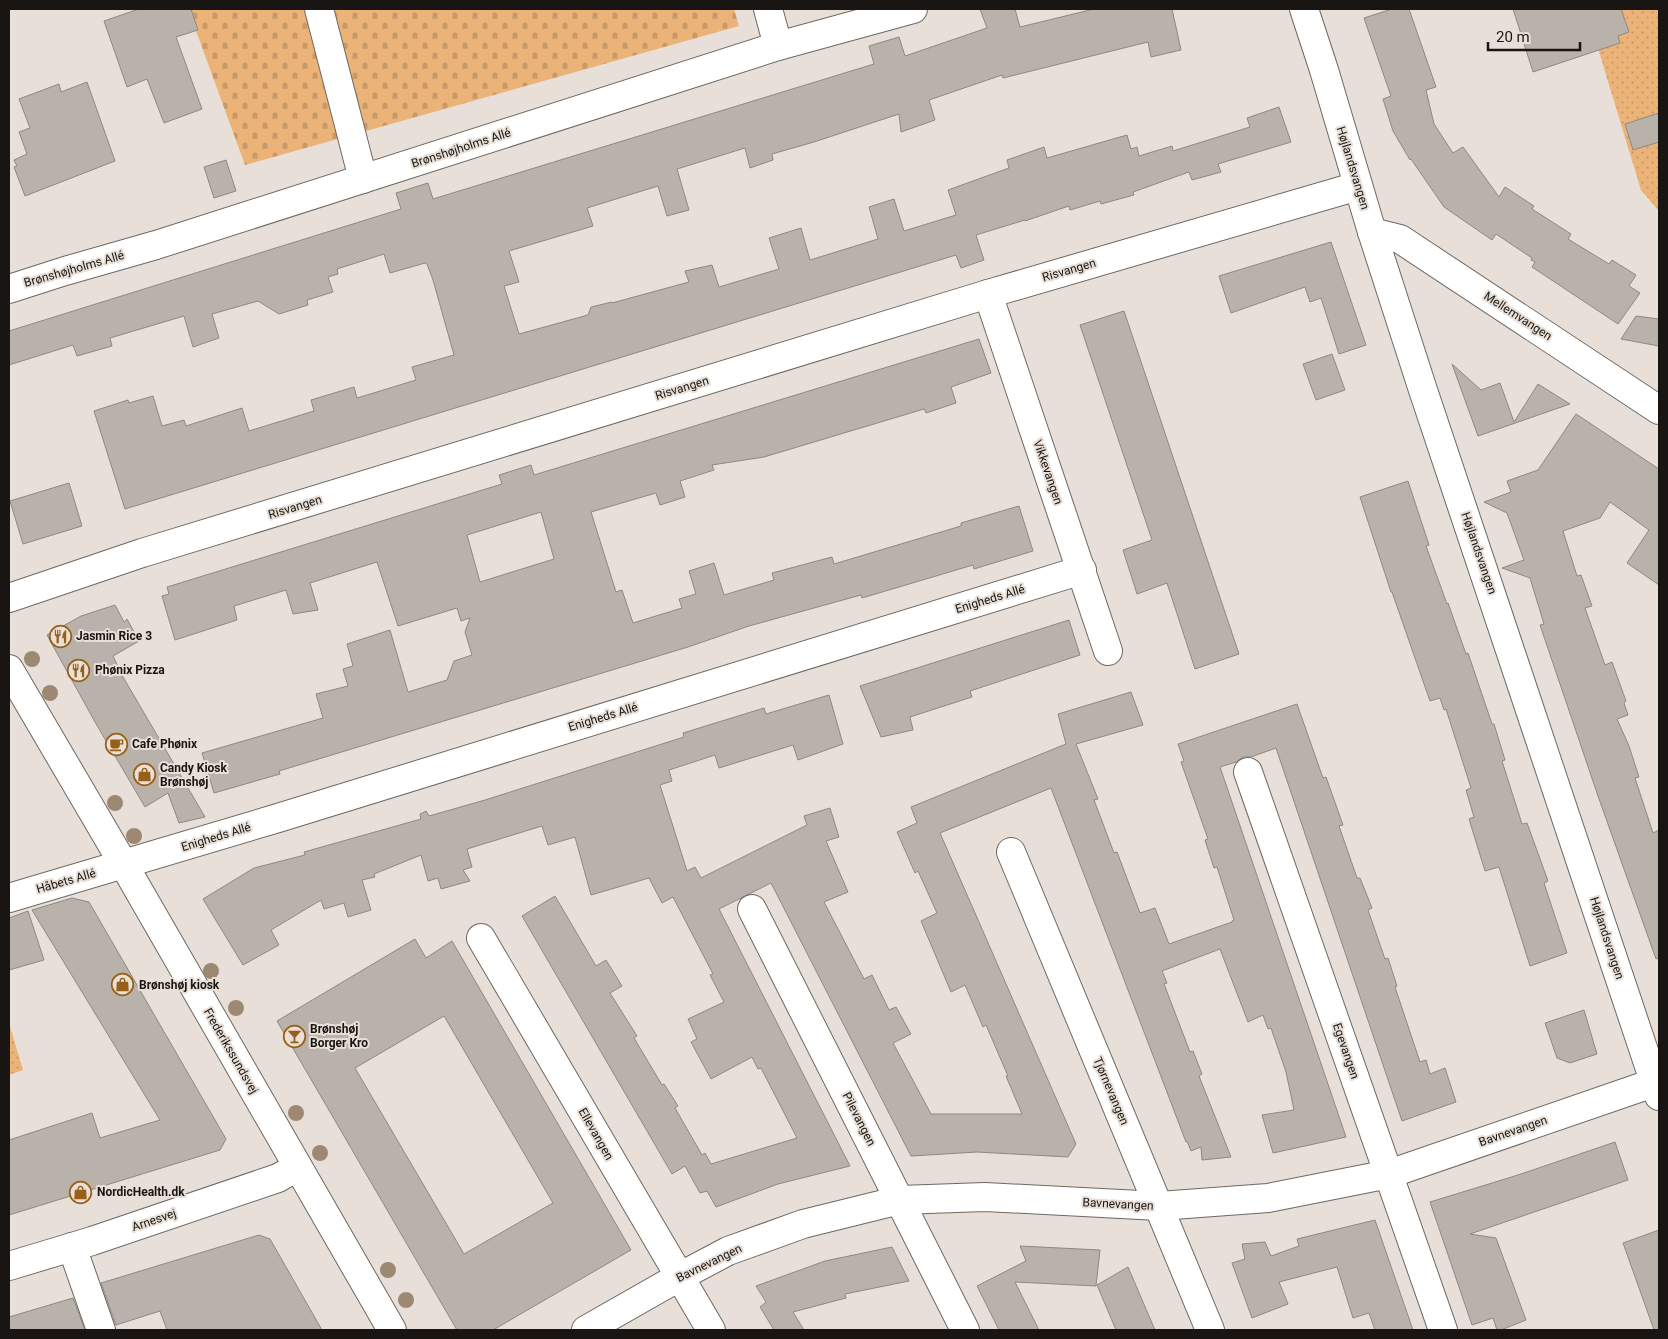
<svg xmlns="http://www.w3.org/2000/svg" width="1668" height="1339" font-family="Roboto,sans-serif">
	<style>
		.cemetery { fill: url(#cemetery-stones) }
		.park { fill: url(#park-dots) }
		.building { fill: #b9b2aa; stroke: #8f8881; fill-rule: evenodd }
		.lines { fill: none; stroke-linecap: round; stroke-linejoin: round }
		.minor-casing { stroke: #6f6861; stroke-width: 30 }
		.major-casing { stroke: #6f6861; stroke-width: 30 }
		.minor { stroke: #fff; stroke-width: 28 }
		.major { stroke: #fff; stroke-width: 28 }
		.tree { fill: #9c8873 }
		.labels { text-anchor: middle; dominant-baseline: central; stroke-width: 4; stroke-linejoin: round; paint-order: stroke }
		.street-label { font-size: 12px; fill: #181512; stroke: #e8e0d8 }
		.poi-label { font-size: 12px; font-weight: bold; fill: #181512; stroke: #e8e0d8; text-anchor: start }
	</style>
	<defs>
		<pattern id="cemetery-stones" width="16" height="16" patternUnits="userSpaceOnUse" patternTransform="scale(1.25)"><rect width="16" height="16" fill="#ebb378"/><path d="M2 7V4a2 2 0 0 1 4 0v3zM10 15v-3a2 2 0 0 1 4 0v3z" fill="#c99967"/></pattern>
		<pattern id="park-dots" width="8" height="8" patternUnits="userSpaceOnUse" patternTransform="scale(1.25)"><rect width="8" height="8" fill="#ebb378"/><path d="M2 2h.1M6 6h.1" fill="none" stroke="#c99967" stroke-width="1.8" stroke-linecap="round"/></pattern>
	</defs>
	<rect width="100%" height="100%" fill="#e8e0d8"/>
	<path class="cemetery" d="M188,9H734L739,26L245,165Z"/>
	<g class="park">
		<path d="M1586,9H1659V211L1641,190Z"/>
		<path d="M9,1023L23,1070L9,1075Z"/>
	</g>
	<g class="building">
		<path d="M139,9H191L198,30L176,37L202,109L164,123L147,79L127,87L104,21Z"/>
		<path d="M980,9H1015L1020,27L1094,9H1172L1181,50L1151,57L1148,42L1003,78L1002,75L929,100L935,120L901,132L899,114L814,142L772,154L773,160L750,168L745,148L677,169L689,210L667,216L658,186L587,208L593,226L509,251L519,282L504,286L519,334L588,315L591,307L612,302V303L689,282L685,271L712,265L719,287L779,269L769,238L801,228L810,260L878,239L869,207L894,199L904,231L956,215L948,190L1009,168L1007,160L1044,147L1047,158L1127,135L1131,149L1137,147L1139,156L1172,146L1173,151L1250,127L1247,118L1279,107L1291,142L1218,164L1221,172L1192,180L1189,172L1133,192L1134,195L1101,204L1100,201L1070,210L1069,206L1025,221V220L976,235L984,260L961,268L956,255L125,509L94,411L128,400L129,403L153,396L162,426L184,420L186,426L242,408L249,431L314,411L311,400L354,387L357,398L416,380L412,367L454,355L433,280L427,264L425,263L390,273L384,254L337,269L338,274L328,277L333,292L307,300L308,305L279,314L258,301L212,314L219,338L193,347L184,316L110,338L112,346L77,356L73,345L9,365V331L401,209L396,193L428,183L433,199L874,64L869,46L899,37L905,56L987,28Z"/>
		<path d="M1392,9H1409L1436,87L1426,90L1434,124L1453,153L1463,147L1499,197L1505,187L1534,206L1532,209L1571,234L1568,239L1609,264L1612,260L1636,275L1629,286L1640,293L1618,324L1532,267L1535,262L1531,260L1532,258L1496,234L1492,240L1444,207L1411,159L1410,160L1393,131L1383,99L1391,96L1364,18Z"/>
		<path d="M1513,9H1621L1629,32L1618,36L1620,43L1533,72Z"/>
		<path d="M87,82L115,161L25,196L14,167L17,166L14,160L27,154L19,132L30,128L19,99L59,84L61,92Z"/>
		<path d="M1659,113V142L1633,150L1625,124Z"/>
		<path d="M226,160L236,191L214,198L204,167Z"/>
		<path d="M1331,242L1366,345L1339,354L1321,298L1310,302L1305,287L1231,313L1219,276Z"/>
		<path d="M1124,311L1239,654L1195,669L1167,583L1137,594L1123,550L1152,540L1080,325Z"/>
		<path d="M1636,316L1659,319V346L1621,339Z"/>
		<path d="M979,339L991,373L951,387L956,403L926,413L924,409L764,457L712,465L714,470L680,481L685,497L660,505L656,493L591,512L616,592L622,590L633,623L682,608L679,599L696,594L689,571L714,563L724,595L774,580L772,573L832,557L834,564L961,526V523L1019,506L1033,551L974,569L973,565L862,598L861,595L749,626L688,647L279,771L280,774L214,793L202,753L323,718L316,694L348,686L343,669L353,666L347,644L390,630L408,692L447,680L454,661L472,655L465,632L470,618L461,621L457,608L398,626L377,562L310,583L318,610L293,614L286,590L234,606L237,620L175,640L162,596L169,594L167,587L502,484L499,475L531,465L534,475ZM541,512L554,559L480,582L467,535Z"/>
		<path d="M1332,354L1345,390L1316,400L1303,364Z"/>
		<path d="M1452,364L1481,390L1500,383L1514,422L1538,384L1570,404L1478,436Z"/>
		<path d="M1576,414L1659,469V585L1627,563L1649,530L1610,502L1600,518L1563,531L1577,576L1581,575L1592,606L1585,608L1605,665L1612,662L1626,701L1624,703L1628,715L1617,719L1629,746L1639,777L1635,778L1653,833L1659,830V958L1656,959L1598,796L1540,625L1544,624L1530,578L1502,568L1524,560L1507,513L1484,502L1511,492L1507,481L1538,470Z"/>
		<path d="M1408,481L1429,545L1426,546L1447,604L1448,603L1466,654L1468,653L1492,724H1494L1505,760L1502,761L1522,824L1527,823L1548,881L1544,883L1567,953L1530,966L1499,867L1485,871L1469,819L1474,817L1466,790L1471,788L1446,709L1444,710L1440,698L1430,701L1392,592H1391L1360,497Z"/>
		<path d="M69,483L82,526L23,544L10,501Z"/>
		<path d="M115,605L124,622L127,619L139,641L113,656L123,677L205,817L179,823L168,793L145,807L95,722L47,635L81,616Z"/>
		<path d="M1069,620L1080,655L970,691L972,697L910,717L913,730L881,737L860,686Z"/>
		<path d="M1131,692L1143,725L1076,744L1098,799L1094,800L1114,853L1117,852L1140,913L1155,908L1169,944L1232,922V921L1234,920L1217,867L1214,868L1205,840L1208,839L1181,762L1184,761L1178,744L1297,704L1323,778L1326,777L1343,825L1339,826L1357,878H1360L1372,908L1368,910L1385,959L1388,958L1397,986L1395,987L1420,1062L1426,1060L1430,1074L1445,1068L1456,1102L1402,1121L1276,748L1251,757H1243L1236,762L1220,767L1346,1137L1273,1153L1262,1115L1294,1110L1286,1072L1271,1028L1268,1029L1263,1015L1248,1022L1220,949L1162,971L1167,983L1164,984L1190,1052L1193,1051L1202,1074L1199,1076L1231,1157L1202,1160L1201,1147L1191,1151L1187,1141L1186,1142L1051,788L940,833L1076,1144L1068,1157L977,1152L911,1156L771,883L719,909L850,1166L778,1184L716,1207L707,1191L700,1193L685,1166L672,1174L522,916L555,896L596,966L606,960L622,986L610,993L637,1036L634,1038L662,1085L664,1084L678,1106L675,1108L702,1155L705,1153L711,1164L797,1138L761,1068L758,1069L752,1057L711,1079L691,1042L697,1039L688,1019L724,1002L710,975L713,974L673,897L662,903L649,878L591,895L575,837L548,845L542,826L467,849L472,867L463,870L470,881L441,889L438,878L428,881L421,855L374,874L375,877L362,880L371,910L348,917L344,903L324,909L321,900L271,930L279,945L243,965L203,899L254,868L305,855L304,852L421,819L420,814L426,811L429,816L485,800L684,737L683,733L764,708L766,714L829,695L843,744L798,760L793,745L719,768L715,755L669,770L672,781L660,785L687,871L695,867L701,878L807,825L804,816L830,808L839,837L826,841L848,892L824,902L864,979L872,975L889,1010L896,1007L911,1034L893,1043L931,1114H1022L1006,1076H1008L986,1025L983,1027L965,985L951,992L921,921L937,913L918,871L915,873L897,832L917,823L911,807L1066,744L1058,714Z"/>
		<path d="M72,898L89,902L226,1139L220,1150L9,1215V1140L92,1113L100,1138L160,1120L32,910Z"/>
		<path d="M28,911L44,960L9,970V918Z"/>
		<path d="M415,939L426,958L452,941L631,1250L493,1330H457L277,1021ZM444,1016L553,1203L464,1254L355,1068Z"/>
		<path d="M1584,1010L1597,1054L1570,1063L1557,1058L1545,1023Z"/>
		<path d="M1615,1142L1628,1180L1470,1234L1496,1238L1526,1320L1501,1330H1497L1493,1318L1472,1325L1430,1202L1518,1175Z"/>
		<path d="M1375,1220L1413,1330H1375L1369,1313L1353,1318L1337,1267L1279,1282L1288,1304L1252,1318L1232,1263L1245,1259L1242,1244L1265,1242L1271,1256L1299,1246L1297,1239Z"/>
		<path d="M1659,1230V1330H1654L1623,1243Z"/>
		<path d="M259,1235L270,1239L322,1330H167L160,1311L116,1325L101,1283Z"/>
		<path d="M1020,1246L1100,1250L1096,1286L1015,1282L1039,1330H999L977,1286L1026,1261Z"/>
		<path d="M892,1247L909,1281L845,1294L846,1298L793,1312L804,1330H774L760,1307L766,1302L756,1286L825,1261Z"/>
		<path d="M1128,1267L1155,1330H1116L1097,1285Z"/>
		<path d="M73,1298L85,1330H9V1317Z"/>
	</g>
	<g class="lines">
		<defs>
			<g id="minor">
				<path d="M319,9L363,179"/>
				<path d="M768,9L778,46"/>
				<path d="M1304,9L1324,70L1372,232L1422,387L1659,1096"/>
				<path d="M1372,232L1400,239L1659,410"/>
				<path d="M9,289L65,271L156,245L778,46L913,9"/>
				<path d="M988,294L1108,651"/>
				<path d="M9,598L142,553L988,294L1358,186"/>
				<path d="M1248,772L1443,1330"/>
				<path d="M1011,852L1210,1330"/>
				<path d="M9,898L278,818L1082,570"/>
				<path d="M752,909L965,1330"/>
				<path d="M481,938L711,1330"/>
				<path d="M72,1247L101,1330"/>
				<path d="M9,1266L92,1241L278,1178L297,1167"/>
				<path d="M586,1330L679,1277L728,1251L803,1224L900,1200L985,1197L1159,1206L1268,1198L1389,1174L1659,1081"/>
			</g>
			<path id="major" d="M9,669L124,865L392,1330"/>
		</defs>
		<use href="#minor" class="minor-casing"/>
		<use href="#major" class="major-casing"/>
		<use href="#minor" class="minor"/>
		<use href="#major" class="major"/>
	</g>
	<g class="tree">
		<circle cx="32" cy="659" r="8"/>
		<circle cx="50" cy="693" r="8"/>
		<circle cx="115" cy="803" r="8"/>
		<circle cx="134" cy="836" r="8"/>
		<circle cx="211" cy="971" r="8"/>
		<circle cx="236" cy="1008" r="8"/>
		<circle cx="296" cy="1113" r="8"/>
		<circle cx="320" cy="1153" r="8"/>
		<circle cx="388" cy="1270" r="8"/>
		<circle cx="406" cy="1300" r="8"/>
	</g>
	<defs>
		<symbol id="restaurant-ring" viewBox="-11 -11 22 22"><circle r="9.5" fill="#e8e0d8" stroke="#976019" stroke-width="1.5"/><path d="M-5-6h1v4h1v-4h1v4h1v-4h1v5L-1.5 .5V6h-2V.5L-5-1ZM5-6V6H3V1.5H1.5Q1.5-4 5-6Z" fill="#976019"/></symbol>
		<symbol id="cafe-ring" viewBox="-11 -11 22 22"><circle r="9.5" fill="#e8e0d8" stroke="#976019" stroke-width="1.5"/><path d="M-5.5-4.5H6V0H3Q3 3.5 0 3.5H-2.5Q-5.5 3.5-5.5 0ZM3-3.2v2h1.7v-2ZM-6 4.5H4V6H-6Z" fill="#976019"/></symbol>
		<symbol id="shop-ring" viewBox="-11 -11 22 22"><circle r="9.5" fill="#e8e0d8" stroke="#976019" stroke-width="1.5"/><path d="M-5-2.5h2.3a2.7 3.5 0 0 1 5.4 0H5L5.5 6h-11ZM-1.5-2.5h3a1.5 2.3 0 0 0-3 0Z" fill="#976019"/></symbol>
		<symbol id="bar-ring" viewBox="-11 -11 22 22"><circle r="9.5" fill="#e8e0d8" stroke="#976019" stroke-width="1.5"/><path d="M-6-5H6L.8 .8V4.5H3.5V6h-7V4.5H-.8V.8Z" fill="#976019"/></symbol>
	</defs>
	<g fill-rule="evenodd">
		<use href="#restaurant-ring" x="48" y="624" width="25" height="25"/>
		<use href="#restaurant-ring" x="66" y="658" width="25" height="25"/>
		<use href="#cafe-ring" x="104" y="732" width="25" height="25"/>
		<use href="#shop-ring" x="132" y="762" width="25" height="25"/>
		<use href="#shop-ring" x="110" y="972" width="25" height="25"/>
		<use href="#bar-ring" x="282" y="1024" width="25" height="25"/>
		<use href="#shop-ring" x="68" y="1180" width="25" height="25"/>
	</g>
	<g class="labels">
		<g class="street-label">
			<text transform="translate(461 148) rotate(-18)">Brønshøjholms Allé</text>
			<text transform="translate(1353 168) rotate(73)">Højlandsvangen</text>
			<text transform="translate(74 269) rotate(-16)">Brønshøjholms Allé</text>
			<text transform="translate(1069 270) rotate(-16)">Risvangen</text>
			<text transform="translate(1518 316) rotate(33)">Mellemvangen</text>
			<text transform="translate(682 388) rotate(-17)">Risvangen</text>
			<text transform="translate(1048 472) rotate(71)">Vikkevangen</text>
			<text transform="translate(295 507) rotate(-17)">Risvangen</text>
			<text transform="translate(1479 553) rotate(71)">Højlandsvangen</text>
			<text transform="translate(990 599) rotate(-17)">Enigheds Allé</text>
			<text transform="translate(603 717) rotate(-17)">Enigheds Allé</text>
			<text transform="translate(216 837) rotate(-17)">Enigheds Allé</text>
			<text transform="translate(66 881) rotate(-16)">Håbets Allé</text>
			<text transform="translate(1607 938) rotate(72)">Højlandsvangen</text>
			<text transform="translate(231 1051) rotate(60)">Frederikssundsvej</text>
			<text transform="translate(1346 1051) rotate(71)">Egevangen</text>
			<text transform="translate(1111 1091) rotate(67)">Tjørnevangen</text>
			<text transform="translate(859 1119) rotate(63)">Pilevangen</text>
			<text transform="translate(1513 1131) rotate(-19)">Bavnevangen</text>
			<text transform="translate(596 1134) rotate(60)">Ellevangen</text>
			<text transform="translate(1118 1204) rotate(3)">Bavnevangen</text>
			<text transform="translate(154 1220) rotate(-19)">Arnesvej</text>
			<text transform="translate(709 1263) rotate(-26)">Bavnevangen</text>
		</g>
		<g class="poi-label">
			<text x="76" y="636">Jasmin Rice 3</text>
			<text x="95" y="670">Phønix Pizza</text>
			<text x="132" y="744">Cafe Phønix</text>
			<text x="160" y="768">Candy Kiosk<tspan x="160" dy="14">Brønshøj</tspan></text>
			<text x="139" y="985">Brønshøj kiosk</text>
			<text x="310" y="1029">Brønshøj<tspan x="310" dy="14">Borger Kro</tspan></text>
			<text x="97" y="1192">NordicHealth.dk</text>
		</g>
	</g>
	<rect width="1668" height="1339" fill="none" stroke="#181512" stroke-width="20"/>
	<path d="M1488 42v8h92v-8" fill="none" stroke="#181512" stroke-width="2.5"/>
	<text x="1496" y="42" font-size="15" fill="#181512" stroke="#e8e0d8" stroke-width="4" paint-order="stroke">20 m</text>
</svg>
